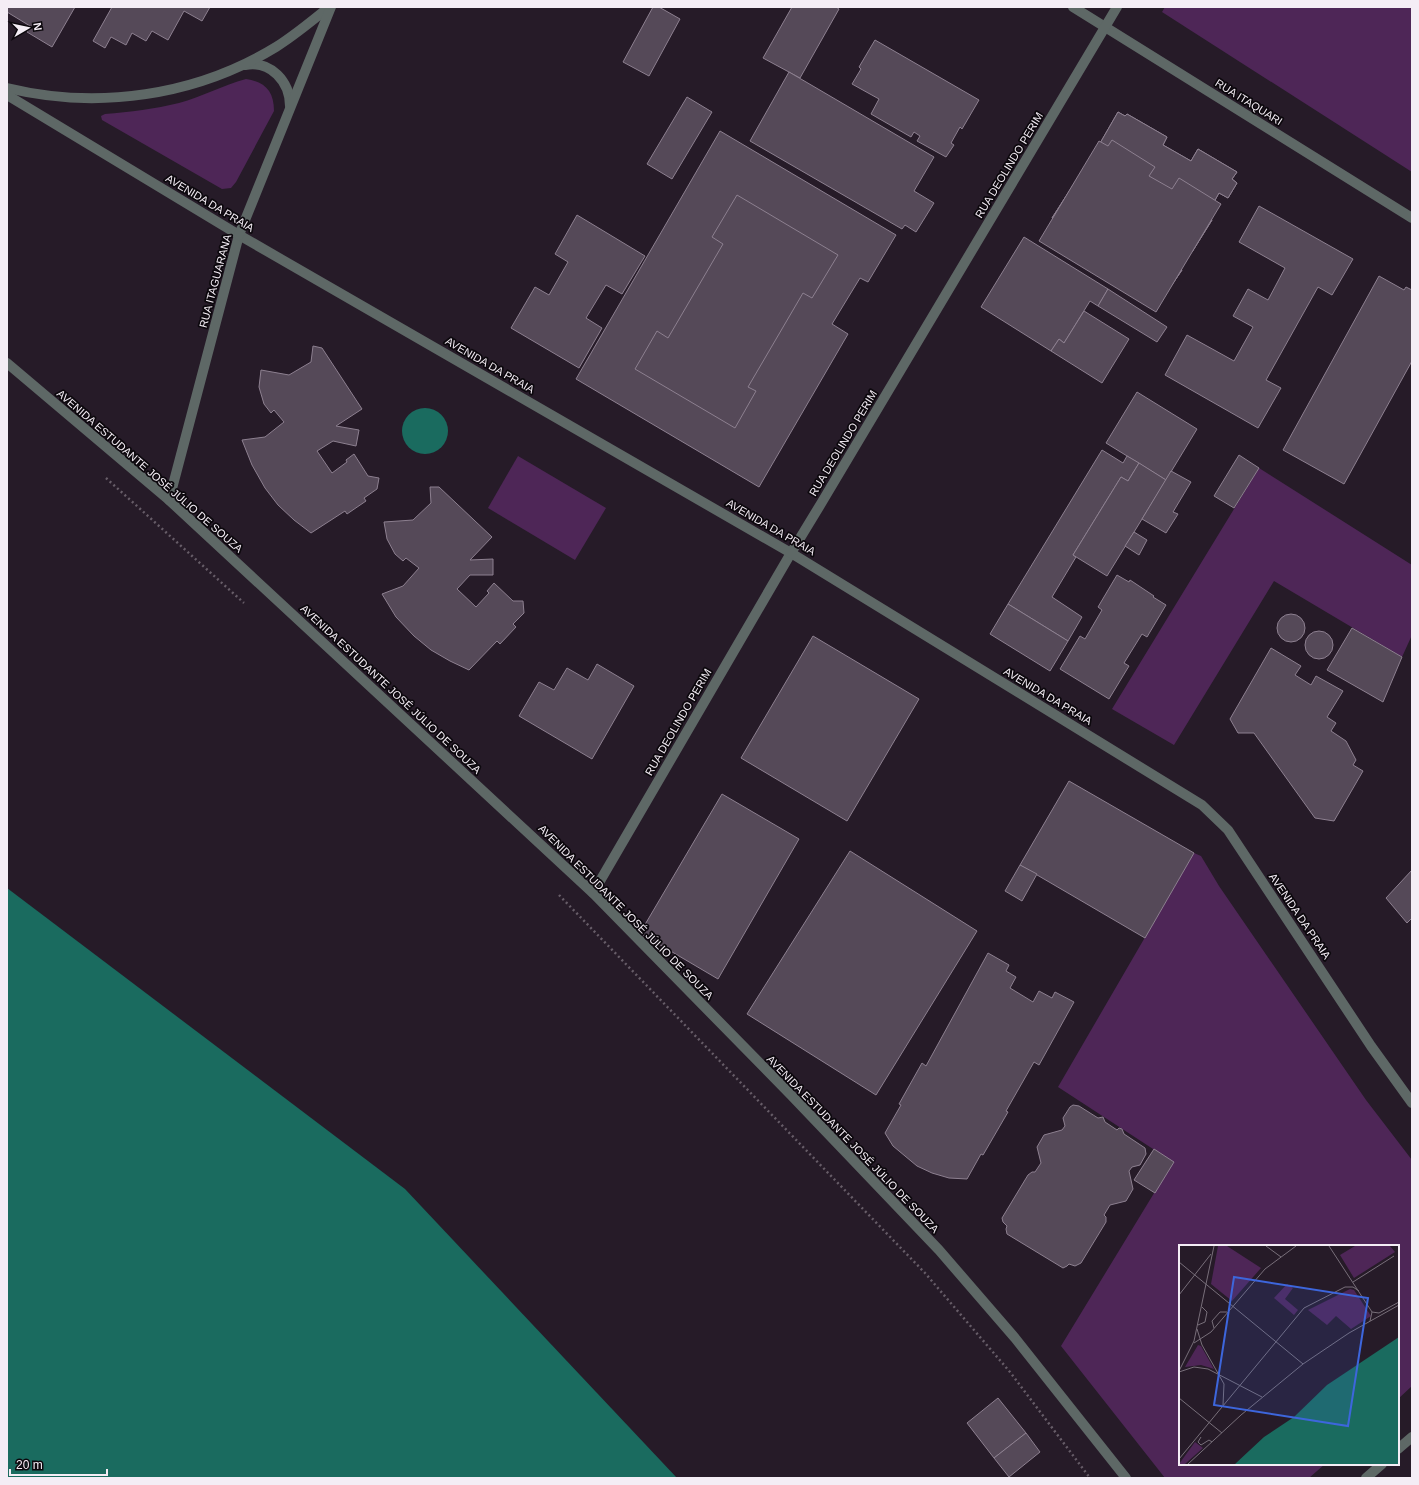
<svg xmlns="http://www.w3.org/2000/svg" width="1419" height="1485" font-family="Arial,sans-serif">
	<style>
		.green { fill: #4e2657 }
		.water { fill: #1a6b5f }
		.building { fill: #554958; stroke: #8d8090 }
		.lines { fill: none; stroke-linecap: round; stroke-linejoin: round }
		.path { stroke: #675d68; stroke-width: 2.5; stroke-dasharray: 2 3; stroke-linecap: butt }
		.minor { stroke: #5e6866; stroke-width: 10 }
		.tertiary { stroke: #5e6866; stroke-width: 10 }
		.labels { text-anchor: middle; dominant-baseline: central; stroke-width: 3.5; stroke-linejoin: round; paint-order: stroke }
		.street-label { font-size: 11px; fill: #f4edf5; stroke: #0c080d }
		.inset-road { fill: none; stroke: #786f7a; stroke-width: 1 }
		.view { fill: #3d66dc; fill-opacity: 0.15; stroke: #3d66dc; stroke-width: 2 }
		.inset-edge { fill: none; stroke: #f4edf5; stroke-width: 2 }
	</style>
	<rect width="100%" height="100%" fill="#261b28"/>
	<g class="green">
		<path d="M1165,7H1412V172L1162,12Z"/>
		<path d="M246,79C265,82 274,91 274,111L236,182L231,188L222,189L102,120L101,116L105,114C130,112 155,109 179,103C202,97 223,85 246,79Z"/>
		<path d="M518,456L606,508L575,560L488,508Z"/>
		<path d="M1259,468L1412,565V635L1402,657L1274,581L1174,745L1112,709Z"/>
		<path d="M1194,853L1201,856L1219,886L1366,1100L1412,1160V1386L1398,1399V1246H1180V1464H1325L1309,1478H1165L1061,1346L1173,1162L1058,1087Z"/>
	</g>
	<g class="water">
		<circle cx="425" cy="431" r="23"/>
		<path d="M7,888L405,1189L677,1478H7Z"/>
	</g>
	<g class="building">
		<path d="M7,7H75L52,47L27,32L30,26L7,12Z"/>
		<path d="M112,7H210L202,21L184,11L168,40L152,31L146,41L132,33L126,45L111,37L105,48L93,41Z"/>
		<path d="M653,7H659L680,19L649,76L623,62Z"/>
		<path d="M792,7H836L839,9L800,78L763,58Z"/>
		<path d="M875,40L979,100L962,129L960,127L951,143L954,145L946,157L917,141L920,136L914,132L911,137L871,114L879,99L852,84L861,69L859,67Z"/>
		<path d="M789,72L934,157L914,191L934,203L916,232L905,225L902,229L750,141Z"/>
		<path d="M687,97L712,112L672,179L647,164Z"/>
		<path d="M1118,112L1125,116L1127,114L1167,137L1163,145L1191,161L1198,149L1237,172L1232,179L1237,183L1228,198L1219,193L1206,216L1212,220L1192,252L1188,249L1176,267L1182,270L1171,286L1168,284L1162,293L1123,269L1130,258L1105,243L1098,255L1057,230L1061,224L1052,218L1099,145Z"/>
		<path d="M1118,112L1125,116L1127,114L1167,137L1163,145L1191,161L1198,149L1237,172L1232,179L1237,183L1228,198L1219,193L1206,216L1212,220L1192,252L1188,249L1176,267L1182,270L1171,286L1168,284L1162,293L1123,269L1130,258L1105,243L1098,255L1057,230L1061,224L1052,218L1099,145Z"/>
		<path d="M720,131L896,235L868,282L860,278L832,324L848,334L759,487L576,379Z"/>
		<path d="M1112,140L1155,167L1149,176L1172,189L1179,178L1221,204L1156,312L1039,241L1099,141L1108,146Z"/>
		<path d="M737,195L838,255L812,298L803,293L748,387L756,391L735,428L635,369L657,331L668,338L723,244L712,237Z"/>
		<path d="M1259,206L1353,259L1332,295L1318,287L1266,380L1281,388L1258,428L1165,375L1187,335L1234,361L1253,327L1233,316L1248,289L1268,300L1285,268L1239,242Z"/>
		<path d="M577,215L645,256L622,294L606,285L586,318L602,328L579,368L511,328L535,287L549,295L568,262L555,254Z"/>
		<path d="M1024,237L1108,289L1098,306L1090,301L1064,343L1059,339L1051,351L981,307Z"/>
		<path d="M1379,276L1404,290L1406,287L1412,290V361L1344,484L1283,450Z"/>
		<path d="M1108,289L1167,327L1157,342L1098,306Z"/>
		<path d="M1084,311L1129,339L1102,383L1051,351L1059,339L1064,343Z"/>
		<path d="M313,346L322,348L362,409L336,426L359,430L356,446L333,441L317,451L332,473L347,462L346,460L354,454L368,476L379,478L377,489L364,498L366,501L347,514L345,511L311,533L294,520L278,505L265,488L252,465L242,440L265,437L284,422L274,410L271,413L264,404L259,387L261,370L289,375L311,362Z"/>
		<path d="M1137,392L1197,429L1166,480L1106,443Z"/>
		<path d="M1102,450L1123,463L1127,456L1139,463L1128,481L1121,477L1073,555L1076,557L1052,597L1082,617L1068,641L1008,604Z"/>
		<path d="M1239,455L1259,468L1234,508L1214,496Z"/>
		<path d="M1139,463L1166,480L1107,576L1073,555L1121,477L1128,481Z"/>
		<path d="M1171,471L1191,482L1173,512L1178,514L1166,533L1142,519Z"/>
		<path d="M430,487H439L492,537L470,560L493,559V575H470L457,589L476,607L489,593L487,591L494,583L513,601H523L524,613L513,624L516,627L500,644L497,641L469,670L450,661L431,650L414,636L396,617L382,594L403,586L419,568L406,558L403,561L395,554L387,539L384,522L413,520L431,503Z"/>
		<path d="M1134,532L1147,540L1139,555L1125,546Z"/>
		<path d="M1117,575L1129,582L1130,580L1154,596L1153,597L1166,605L1147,637L1142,634L1124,663L1129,666L1109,699L1060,669L1080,636L1085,639L1102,610L1098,607Z"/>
		<path d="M1008,604L1068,641L1050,671L990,634Z"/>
		<circle cx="1291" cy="628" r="14"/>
		<path d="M1352,628L1402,657L1383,702L1327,670Z"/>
		<circle cx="1319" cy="645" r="14"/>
		<path d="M813,636L919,699L847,821L741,758Z"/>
		<path d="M1271,648L1301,666L1295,675L1311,685L1316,676L1343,691L1327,717L1336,723L1331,731L1346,741L1356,760L1353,765L1363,771L1334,821L1315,818L1254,733H1238L1230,719Z"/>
		<path d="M597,664L634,686L592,759L519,716L539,682L554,690L567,668L588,680Z"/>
		<path d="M1069,781L1194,853L1145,938L1020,865Z"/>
		<path d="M722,794L799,839L718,979L640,933Z"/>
		<path d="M850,851L977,931L876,1095L747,1014Z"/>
		<path d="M1020,865L1037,874L1022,901L1005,891Z"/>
		<path d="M1412,870V918L1407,923L1386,898Z"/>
		<path d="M988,953L1009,965L1006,971L1016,977L1010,988L1033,1002L1039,991L1052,998L1055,992L1074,1002L1039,1065L1034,1062L1006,1111L1008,1112L983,1155L981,1154L967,1179L949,1178L932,1173L917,1166L893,1146L885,1133L901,1105L899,1104L922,1063L926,1066Z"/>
		<path d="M1073,1105L1079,1106L1098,1118L1103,1117L1105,1122L1117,1130L1119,1128L1122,1129L1124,1134L1145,1148L1146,1154L1140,1165L1132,1167L1129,1171L1133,1189L1126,1201L1110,1205L1104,1215L1106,1217V1222L1081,1263L1075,1266L1069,1264L1067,1266L1063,1268L1007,1234L1006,1229L1007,1226L1003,1222L1002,1218L1028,1175L1032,1172H1035L1041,1163L1037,1147L1044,1135L1062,1130L1065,1126L1063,1118L1070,1107Z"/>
		<path d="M1154,1149L1174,1162L1155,1193L1134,1180Z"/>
		<path d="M998,1398L1026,1433L994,1458L967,1423Z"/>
		<path d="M1026,1433L1040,1452L1009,1477L994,1458Z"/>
	</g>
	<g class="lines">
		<g class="path">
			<path d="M106,478L244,603"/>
			<path d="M559,895L925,1273L1010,1372L1090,1478"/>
		</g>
		<g class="minor">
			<path d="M1073,7L1412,218"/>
			<path d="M169,500L239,235"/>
			<path d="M593,893L791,553L822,502L1117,7"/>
		</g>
		<g class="tertiary">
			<path d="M245,65C271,60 290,82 290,106"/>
			<path d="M7,88C98,110 196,96 276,47C295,35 312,21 329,7"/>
			<path d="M7,95L239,235L791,553L1202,805L1228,830L1371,1046L1412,1103"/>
			<path d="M239,235L331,7"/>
			<path d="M7,363L169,500L593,893L791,1095L939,1250L1015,1338L1126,1478"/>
			<path d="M1398,1449L1412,1437"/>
			<path d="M1366,1478L1382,1464"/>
		</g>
	</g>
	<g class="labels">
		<g class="street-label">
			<text transform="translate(1249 102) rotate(32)">RUA ITAQUARI</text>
			<text transform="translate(1009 165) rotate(-59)">RUA DEOLINDO PERIM</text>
			<text transform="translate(210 203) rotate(31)">AVENIDA DA PRAIA</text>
			<text transform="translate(215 281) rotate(-75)">RUA ITAGUARANA</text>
			<text transform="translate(490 365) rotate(30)">AVENIDA DA PRAIA</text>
			<text transform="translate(843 443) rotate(-59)">RUA DEOLINDO PERIM</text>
			<text transform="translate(150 471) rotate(41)">AVENIDA ESTUDANTE JOSÉ JÚLIO DE SOUZA</text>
			<text transform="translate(771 527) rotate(30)">AVENIDA DA PRAIA</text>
			<text transform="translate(391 689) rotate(43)">AVENIDA ESTUDANTE JOSÉ JÚLIO DE SOUZA</text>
			<text transform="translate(1048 696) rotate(31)">AVENIDA DA PRAIA</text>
			<text transform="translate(678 722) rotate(-60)">RUA DEOLINDO PERIM</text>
			<text transform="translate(626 912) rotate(45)">AVENIDA ESTUDANTE JOSÉ JÚLIO DE SOUZA</text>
			<text transform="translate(1300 916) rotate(56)">AVENIDA DA PRAIA</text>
			<text transform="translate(853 1144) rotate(46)">AVENIDA ESTUDANTE JOSÉ JÚLIO DE SOUZA</text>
		</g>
	</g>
	<g transform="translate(1179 1245)">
		<rect width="220" height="220" fill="#261b28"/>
		<path d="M39,1H48L82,23L53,56L32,39ZM176,1H211L216,7L175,33L161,10ZM108,39L114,43L106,54L119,65L115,70L95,53ZM171,44L175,45L192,71L172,84L157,71L148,80L129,65ZM19,100L22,101L35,124L22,120L6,122ZM16,197L24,203L6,219H0Z" fill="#4e2657"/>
		<path d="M220,92V219H56L85,192L115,172L148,140Z" fill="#1a6b5f"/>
		<path class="inset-road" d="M87,1L102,12M150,1L193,67L191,76M0,17L124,119M174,37L215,11M0,50L32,9M193,67L200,68L220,57M19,80L26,77L28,67L23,62M35,83L33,76L41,67H48M18,84L23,100L45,139L44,160M15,98L32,87L86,24L117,1M0,126L15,96L35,1M0,127L15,122L29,124L83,152M0,153L43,188M22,192L19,197L22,200L30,195L33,197M0,214L125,63L166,42H174L180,46M9,219L62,170L124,119L170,88L220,60"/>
		<path class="view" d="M55,32L189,53L169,181L35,160Z"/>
		<rect width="220" height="220" class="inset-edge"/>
	</g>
	<rect width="1419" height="1485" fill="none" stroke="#f4edf5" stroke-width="16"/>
	<g transform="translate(28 28) rotate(81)" stroke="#0c080d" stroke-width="3" paint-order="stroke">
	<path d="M0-3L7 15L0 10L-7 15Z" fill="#f4edf5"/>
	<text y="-6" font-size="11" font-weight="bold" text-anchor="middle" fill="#f4edf5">N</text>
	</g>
	<path d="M10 1469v6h97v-6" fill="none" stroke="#f4edf5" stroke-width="2"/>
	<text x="16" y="1469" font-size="12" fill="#f4edf5" stroke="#0c080d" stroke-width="3" paint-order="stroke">20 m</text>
</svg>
